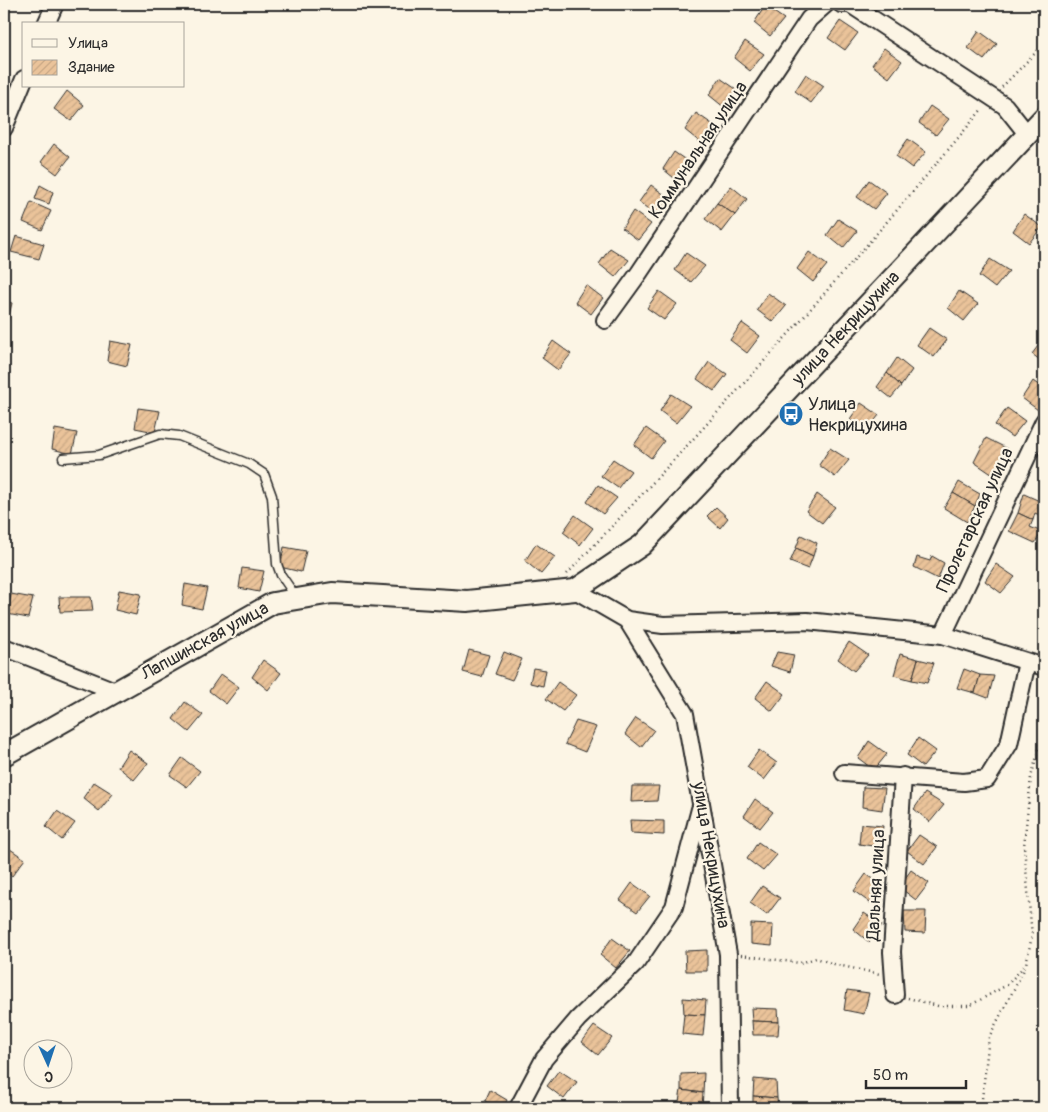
<svg xmlns="http://www.w3.org/2000/svg" width="1048" height="1112" font-family="Pangolin,sans-serif">
	<style>
		.building { fill: url(#building-hatch); stroke: #2b2b2b }
		.lines { fill: none; stroke-linecap: round; stroke-linejoin: round }
		.service-casing { stroke: #2b2b2b; stroke-width: 11 }
		.minor-casing { stroke: #2b2b2b; stroke-width: 20 }
		.tertiary-casing { stroke: #2b2b2b; stroke-width: 24 }
		.path { stroke: #2b2b2b; stroke-width: 2.5; stroke-dasharray: 1 4; stroke-linecap: butt }
		.service { stroke: #fcf5e5; stroke-width: 8 }
		.minor { stroke: #fcf5e5; stroke-width: 16 }
		.tertiary { stroke: #fcf5e5; stroke-width: 20 }
		.labels { text-anchor: middle; dominant-baseline: central; stroke-width: 4.5; stroke-linejoin: round; paint-order: stroke }
		.street-label { font-size: 18px; fill: #2b2b2b; stroke: #fcf5e5 }
		.poi-label { font-size: 18px; fill: #2b2b2b; stroke: #fcf5e5; text-anchor: start }
	</style>
	<defs>
		<pattern id="building-hatch" width="6" height="6" patternUnits="userSpaceOnUse" patternTransform="scale(1.25)"><rect width="6" height="6" fill="#eac39a"/><path d="M-1 1l2-2M0 6l6-6M5 7l2-2" fill="none" stroke="#c9a885"/></pattern>
	</defs>
	<rect width="100%" height="100%" fill="#fcf5e5"/>
	<filter id="ink" filterUnits="userSpaceOnUse"><feTurbulence type="fractalNoise" baseFrequency=".02" numOctaves="2"/><feDisplacementMap in="SourceGraphic" scale="10" xChannelSelector="R" yChannelSelector="G"/><feConvolveMatrix kernelMatrix="1 2 1 2 8 2 1 2 1" color-interpolation-filters="sRGB"/></filter>
	<g filter="url(#ink)">
		<g class="building">
			<path d="M765,6L784,19L770,36L754,23Z"/>
			<path d="M840,21L858,33L845,50L828,38Z"/>
			<path d="M979,31L997,44L984,60L968,48Z"/>
			<path d="M745,41L764,54L750,71L734,58Z"/>
			<path d="M884,48L902,61L889,78L872,65Z"/>
			<path d="M806,74L824,86L811,103L795,91Z"/>
			<path d="M720,78L739,91L725,108L709,95Z"/>
			<path d="M67,91L84,105L71,121L54,109Z"/>
			<path d="M930,106L949,119L936,135L919,123Z"/>
			<path d="M696,113L715,126L701,143L685,130Z"/>
			<path d="M908,139L926,152L912,168L896,156Z"/>
			<path d="M54,144L70,157L57,174L41,162Z"/>
			<path d="M674,152L693,165L679,182L663,169Z"/>
			<path d="M869,180L887,193L874,209L857,197Z"/>
			<path d="M40,185L53,192L49,204L35,199Z"/>
			<path d="M651,185L669,198L656,215L639,202Z"/>
			<path d="M731,186L747,199L735,215L717,203Z"/>
			<path d="M31,202L51,211L42,230L23,222Z"/>
			<path d="M717,203L735,215L722,232L705,219Z"/>
			<path d="M633,211L651,224L638,240L622,228Z"/>
			<path d="M1024,214L1042,227L1029,243L1013,231Z"/>
			<path d="M838,219L857,231L843,248L827,235Z"/>
			<path d="M16,236L44,244L39,259L11,252Z"/>
			<path d="M610,248L629,260L615,277L599,264Z"/>
			<path d="M809,252L827,265L813,282L797,269Z"/>
			<path d="M686,253L705,266L691,282L675,270Z"/>
			<path d="M990,259L1009,271L995,288L979,276Z"/>
			<path d="M586,285L603,298L591,314L575,302Z"/>
			<path d="M659,291L677,304L664,320L647,308Z"/>
			<path d="M959,291L978,304L964,321L948,308Z"/>
			<path d="M768,293L786,306L773,322L757,310Z"/>
			<path d="M4,301L12,303L7,324L4,323Z"/>
			<path d="M742,323L760,336L747,353L730,340Z"/>
			<path d="M929,328L947,340L934,357L917,345Z"/>
			<path d="M1044,338V363L1032,354Z"/>
			<path d="M110,341L132,345L127,366L107,361Z"/>
			<path d="M553,341L571,354L558,370L542,358Z"/>
			<path d="M897,358L912,370L901,386L887,373Z"/>
			<path d="M709,362L727,374L714,391L697,379Z"/>
			<path d="M887,373L901,386L891,398L877,387Z"/>
			<path d="M1033,381L1044,389V402L1038,410L1022,398Z"/>
			<path d="M671,394L690,406L676,423L660,411Z"/>
			<path d="M861,403L879,415L866,432L850,419Z"/>
			<path d="M138,408L160,411L155,432L135,428Z"/>
			<path d="M1007,408L1025,421L1012,437L995,425Z"/>
			<path d="M646,428L664,441L651,458L634,445Z"/>
			<path d="M55,429L77,433L72,454L52,449Z"/>
			<path d="M986,438L1008,449L993,475L974,462Z"/>
			<path d="M830,448L849,460L835,477L819,465Z"/>
			<path d="M613,459L631,471L618,488L601,476Z"/>
			<path d="M959,482L980,494L975,506L953,493Z"/>
			<path d="M598,485L617,498L603,514L587,502Z"/>
			<path d="M953,493L975,506L967,522L944,508Z"/>
			<path d="M817,494L835,507L822,523L806,511Z"/>
			<path d="M1024,494L1044,503V517L1035,513L1033,520L1018,513Z"/>
			<path d="M716,507L728,518L720,528L707,516Z"/>
			<path d="M1018,513L1033,520L1030,527L1042,532L1035,543L1009,531Z"/>
			<path d="M575,515L593,528L580,545L563,532Z"/>
			<path d="M801,535L817,543L813,556L796,548Z"/>
			<path d="M536,544L555,557L541,574L525,561Z"/>
			<path d="M284,547L306,551L301,572L280,567Z"/>
			<path d="M796,548L813,556L808,569L790,562Z"/>
			<path d="M932,556L944,563L938,579L914,567L917,557L930,561Z"/>
			<path d="M996,564L1015,577L1001,593L985,581Z"/>
			<path d="M242,568L264,571L259,592L239,588Z"/>
			<path d="M185,584L207,588L202,609L182,605Z"/>
			<path d="M119,590L141,594L136,615L115,610Z"/>
			<path d="M11,594L33,598L28,618L7,614Z"/>
			<path d="M59,597H91L93,611L60,612Z"/>
			<path d="M849,642L868,655L854,671L838,659Z"/>
			<path d="M469,650L489,655L482,677L463,672Z"/>
			<path d="M504,652L522,659L512,680L495,674Z"/>
			<path d="M777,652L794,655L790,672L771,666Z"/>
			<path d="M900,654L918,659L912,680L894,675Z"/>
			<path d="M918,659L934,663L927,683L912,680Z"/>
			<path d="M263,660L281,673L268,690L252,677Z"/>
			<path d="M533,668L546,670L543,686L530,683Z"/>
			<path d="M964,669L980,675L975,693L957,688Z"/>
			<path d="M221,674L239,687L226,704L209,691Z"/>
			<path d="M980,675L994,676L988,698L975,693Z"/>
			<path d="M767,681L785,694L772,711L755,698Z"/>
			<path d="M558,682L576,695L563,711L546,699Z"/>
			<path d="M185,702L203,715L189,732L173,719Z"/>
			<path d="M636,718L654,730L641,747L625,734Z"/>
			<path d="M576,721L596,727L585,752L565,744Z"/>
			<path d="M918,738L936,751L923,767L907,755Z"/>
			<path d="M869,741L887,754L874,770L858,758Z"/>
			<path d="M129,750L148,763L134,780L118,767Z"/>
			<path d="M759,750L777,763L764,780L747,767Z"/>
			<path d="M182,758L200,771L187,787L170,775Z"/>
			<path d="M94,782L113,794L99,811L83,798Z"/>
			<path d="M632,786H659L657,801L631,802Z"/>
			<path d="M863,787L885,788L882,810L862,807Z"/>
			<path d="M925,793L944,805L930,822L914,809Z"/>
			<path d="M755,799L773,812L760,828L744,816Z"/>
			<path d="M57,811L75,823L62,840L46,827Z"/>
			<path d="M630,820L664,821V835L631,833Z"/>
			<path d="M861,824L883,826L880,847L859,844Z"/>
			<path d="M919,835L937,847L924,864L907,851Z"/>
			<path d="M758,842L777,855L763,871L747,859Z"/>
			<path d="M7,847L25,859L12,876L4,870V851Z"/>
			<path d="M911,870L929,883L916,900L899,887Z"/>
			<path d="M866,874L884,886L870,903L854,891Z"/>
			<path d="M632,883L650,896L637,912L620,900Z"/>
			<path d="M762,886L780,898L767,915L750,903Z"/>
			<path d="M904,911H926L925,933L905,932Z"/>
			<path d="M864,913L882,925L869,942L853,929Z"/>
			<path d="M751,924L773,925L772,946L751,944Z"/>
			<path d="M612,938L630,951L616,968L600,955Z"/>
			<path d="M707,950V971H686L685,951Z"/>
			<path d="M847,990L869,993L864,1014L844,1010Z"/>
			<path d="M683,998L706,1000L705,1015L684,1014Z"/>
			<path d="M751,1008L778,1009L779,1022L752,1021Z"/>
			<path d="M684,1014L705,1015L703,1036L682,1034Z"/>
			<path d="M752,1021L779,1022L778,1035H753Z"/>
			<path d="M594,1026L612,1038L598,1055L582,1042Z"/>
			<path d="M559,1070L577,1082L564,1099L547,1086Z"/>
			<path d="M704,1073L703,1093L681,1090V1074Z"/>
			<path d="M754,1079L776,1081L777,1098L753,1096Z"/>
			<path d="M490,1090L507,1100L503,1108H496L485,1101Z"/>
			<path d="M681,1090L703,1093L702,1108H678Z"/>
			<path d="M753,1096L777,1098L778,1108H753Z"/>
		</g>
		<g class="lines">
			<defs>
				<path id="service" d="M63,458L99,455L160,434L179,436L249,464L264,474L272,496L277,564L281,575L296,597"/>
				<g id="minor">
					<path d="M841,4H850L1005,106L1028,135"/>
					<path d="M46,24L55,4"/>
					<path d="M4,128L24,79"/>
					<path d="M605,320L639,273L809,19L826,4"/>
					<path d="M575,590L627,620L663,625L807,621L943,635L1044,667"/>
					<path d="M627,620L685,714L728,954L730,1108"/>
					<path d="M943,635L1044,421"/>
					<path d="M4,647L115,691"/>
					<path d="M844,773L964,782L987,779L1009,744L1027,662"/>
					<path d="M895,995L892,952L903,776"/>
					<path d="M518,1108L544,1059L578,1019L636,963L674,907L700,809"/>
				</g>
				<path id="tertiary" d="M4,755L273,603L332,593L467,601L575,590L642,545L1044,117"/>
			</defs>
			<use href="#service" class="service-casing"/>
			<use href="#minor" class="minor-casing"/>
			<use href="#tertiary" class="tertiary-casing"/>
			<g class="path">
				<path d="M1002,87L1044,44"/>
				<path d="M567,574C710,423 850,269 983,108"/>
				<path d="M741,955L800,963L816,958L837,965L880,974"/>
				<path d="M908,998L938,1006H969L1007,985L1026,964L1032,936L1024,846L1031,777L1044,732"/>
				<path d="M981,1108L989,1037L1025,968"/>
			</g>
			<use href="#service" class="service"/>
			<use href="#minor" class="minor"/>
			<use href="#tertiary" class="tertiary"/>
		</g>
	</g>
	<defs>
		<symbol id="bus-disc" viewBox="-11 -11 22 22"><circle r="9.5" fill="#1f6fb2" stroke="#fcf5e5"/><path d="M-5-6H5V4H4V6H2V4H-2V6H-4V4H-5ZM-3.5-4V0h7V-4ZM-3.5 1.2v1.5H-2V1.2ZM2 1.2v1.5H3.5V1.2Z" fill="#fff"/></symbol>
	</defs>
	<g fill-rule="evenodd">
		<use href="#bus-disc" x="777" y="400" width="28" height="28"/>
	</g>
	<g class="labels">
		<g class="street-label">
			<text transform="translate(698 150) rotate(-56)">Коммунальная улица</text>
			<text transform="translate(846 328) rotate(-47)">улица Некрицухина</text>
			<text transform="translate(975 520) rotate(-65)">Пролетарская улица</text>
			<text transform="translate(205 641) rotate(-29)">Лапшинская улица</text>
			<text transform="translate(711 855) rotate(80)">улица Некрицухина</text>
			<text transform="translate(876 885) rotate(-87)">Дальняя улица</text>
		</g>
		<g class="poi-label">
			<text x="808" y="404">Улица<tspan x="808" dy="21">Некрицухина</tspan></text>
		</g>
	</g>
	<rect width="1048" height="1112" fill="none" stroke="#fcf5e5" stroke-width="20"/>
	<rect x="10" y="10" width="1028" height="1092" fill="none" stroke="#2b2b2b" stroke-width="2" filter="url(#ink)"/>
	<rect x="22" y="22" width="162" height="65" fill="#fcf5e5" stroke="#a8a49b"/>
	<rect x="32" y="39" width="25" height="8" fill="#fcf5e5" stroke="#a8a49b"/>
	<text x="68" y="48" font-size="15" fill="#2b2b2b">Улица</text>
	<rect x="32" y="60" width="25" height="15" fill="url(#building-hatch)" stroke="#a8a49b"/>
	<text x="68" y="72" font-size="15" fill="#2b2b2b">Здание</text>
	<g transform="translate(48 1064) rotate(177)"><circle r="24" fill="#fcf5e5" stroke="#a8a49b"/>
	<path d="M0-4L9 19L0 12L-9 19Z" fill="#1f6fb2"/>
	<text y="-8" font-size="14" font-weight="bold" text-anchor="middle" fill="#2b2b2b">С</text>
	</g>
	<path d="M866 1080v8h100v-8" fill="none" stroke="#2b2b2b" stroke-width="2.5"/>
	<text x="873" y="1080" font-size="15" fill="#2b2b2b" stroke="#fcf5e5" stroke-width="4" paint-order="stroke">50 m</text>
</svg>
